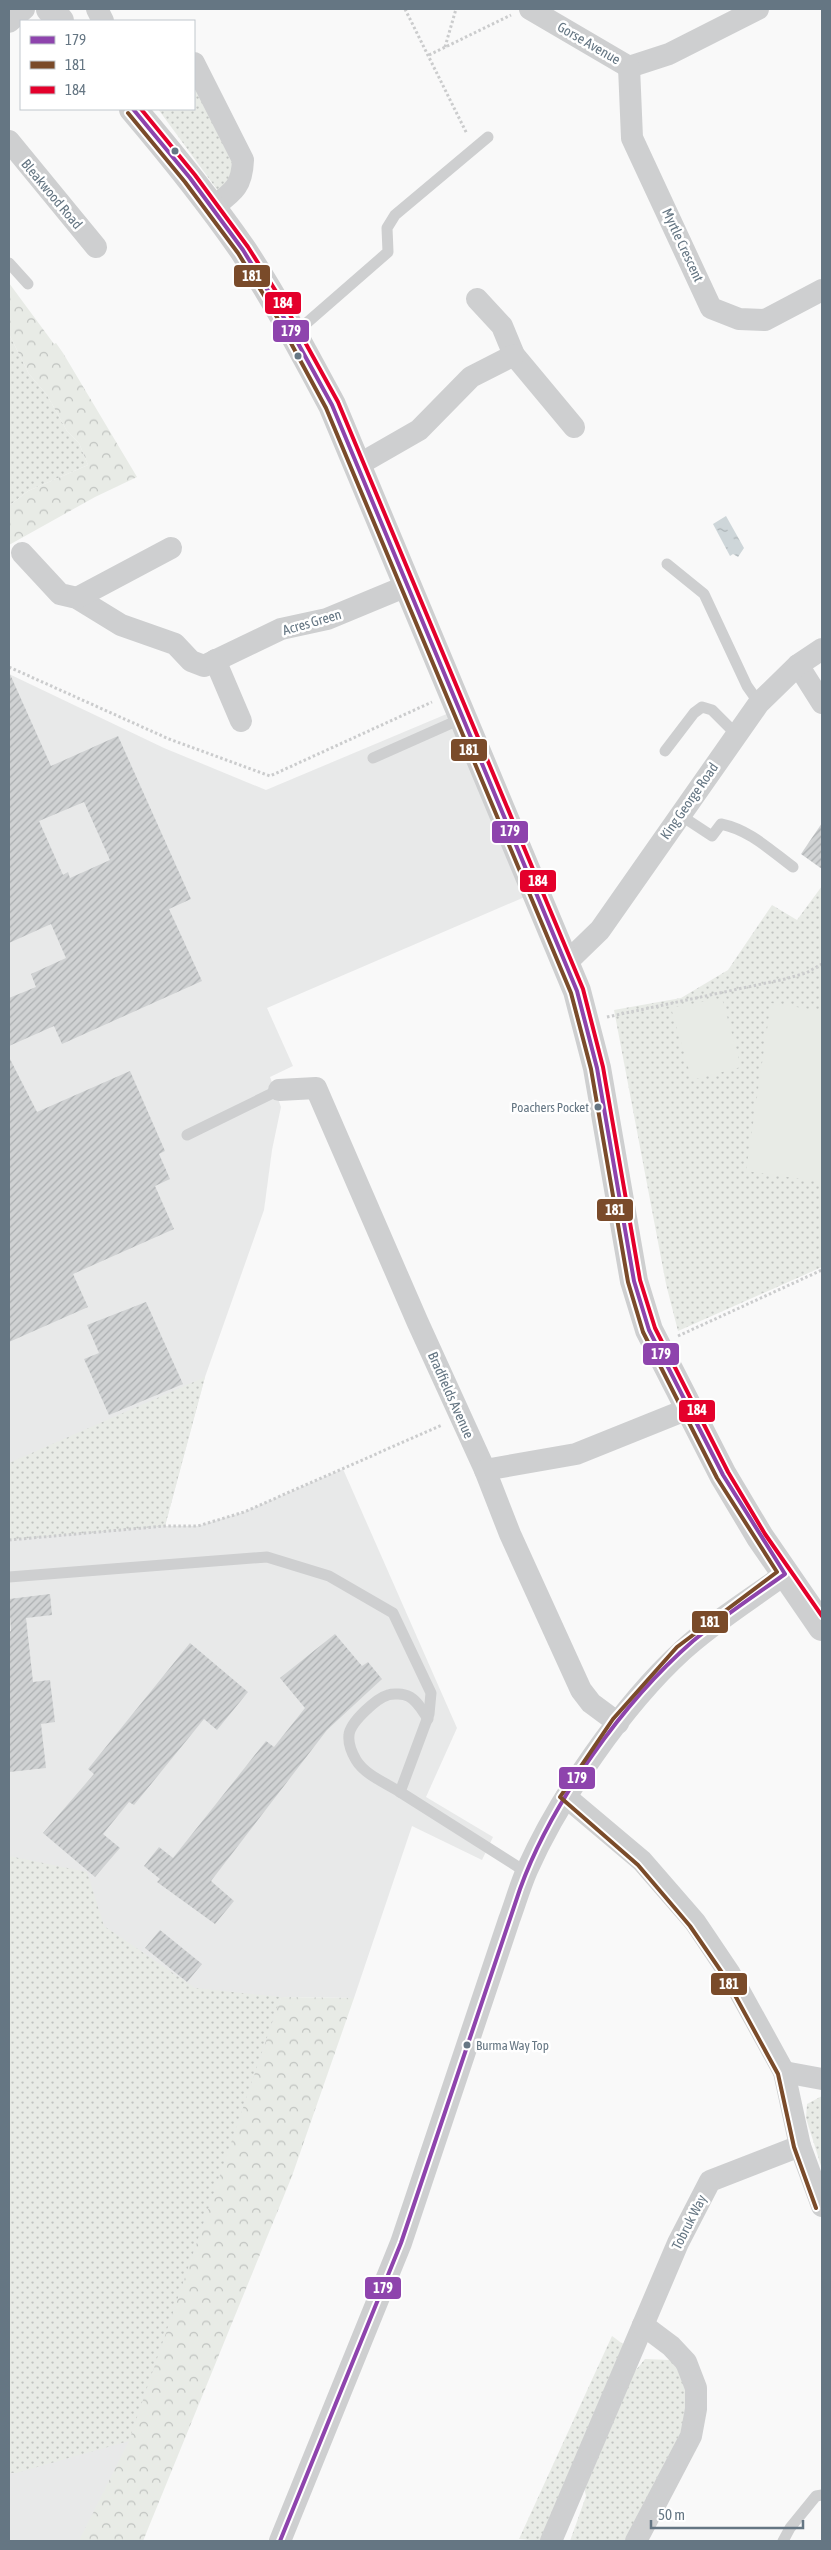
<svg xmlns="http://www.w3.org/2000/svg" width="831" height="2550" font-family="'Asap Condensed',sans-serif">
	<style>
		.built { fill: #e8e9e9 }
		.grass { fill: url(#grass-dots) }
		.forest { fill: url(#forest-crowns) }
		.garden { fill: #e8ebe6 }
		.water { fill: url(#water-ripples) }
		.building { fill: url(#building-hatch); fill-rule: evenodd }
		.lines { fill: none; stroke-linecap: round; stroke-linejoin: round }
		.path { stroke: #cbcccd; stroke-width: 3; stroke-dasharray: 2.5 2.5; stroke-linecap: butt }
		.service { stroke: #cecfd0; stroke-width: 11 }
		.minor { stroke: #cecfd0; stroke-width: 22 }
		.tertiary { stroke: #cecfd0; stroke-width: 28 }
		.bus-1-casing { stroke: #fff; stroke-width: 8 }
		.bus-2-casing { stroke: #fff; stroke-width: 8 }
		.bus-3-casing { stroke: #fff; stroke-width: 8 }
		.bus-1 { stroke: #8e44ad; stroke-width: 4 }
		.bus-2 { stroke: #7a4b2a; stroke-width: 4 }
		.bus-3 { stroke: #e4002b; stroke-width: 4 }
		.bus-dot { fill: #657683; stroke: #fff; stroke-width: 2 }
		.labels { text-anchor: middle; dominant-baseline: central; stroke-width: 5; stroke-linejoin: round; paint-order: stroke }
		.bus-label { font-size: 13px; fill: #657683; stroke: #fff; text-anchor: end }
		.street-label { font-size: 14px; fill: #657683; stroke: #fff }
		.line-badge { stroke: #fff; stroke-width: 2 }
		.badge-label { font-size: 14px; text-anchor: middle; font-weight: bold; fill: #fff }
	</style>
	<defs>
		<pattern id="grass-dots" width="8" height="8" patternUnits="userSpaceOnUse" patternTransform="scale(1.25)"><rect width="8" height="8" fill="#e8ebe6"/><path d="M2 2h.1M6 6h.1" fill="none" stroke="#c0c3c0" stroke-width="1.8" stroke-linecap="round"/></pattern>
		<pattern id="forest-crowns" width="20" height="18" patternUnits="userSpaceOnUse" patternTransform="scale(1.25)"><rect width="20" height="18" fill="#e8ebe6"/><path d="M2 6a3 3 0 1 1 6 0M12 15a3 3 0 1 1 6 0" fill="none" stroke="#c0c3c0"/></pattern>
		<pattern id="water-ripples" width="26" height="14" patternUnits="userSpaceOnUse" patternTransform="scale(1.25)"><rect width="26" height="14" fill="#ced6d9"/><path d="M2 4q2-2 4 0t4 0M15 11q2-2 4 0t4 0" fill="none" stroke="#abb2b5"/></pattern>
		<pattern id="building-hatch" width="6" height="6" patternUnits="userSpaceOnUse" patternTransform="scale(1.25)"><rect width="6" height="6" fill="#d0d2d3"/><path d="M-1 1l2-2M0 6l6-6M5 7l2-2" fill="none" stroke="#acafb1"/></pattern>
	</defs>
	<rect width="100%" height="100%" fill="#f9f9f9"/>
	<path class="built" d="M9,674L164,748L266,790L449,713L527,896L267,1008L293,1066L270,1077L281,1107L272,1150L264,1210L205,1377L165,1526H198L244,1512L343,1469L457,1728L426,1797L493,1837L482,1860L412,1826L354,1998L281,1997L119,2541H9Z"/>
	<g class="grass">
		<path d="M194,80L239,168L221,195L158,109H194Z"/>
		<path d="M9,334L29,374L47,395L67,431L79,443L88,465L28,491L9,506Z"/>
		<path d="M822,886V1267L678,1331L666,1284L614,1010L681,998L728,970L772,905L797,920Z"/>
		<path d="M205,1377L165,1526L9,1540V1463Z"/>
		<path d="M9,1856L87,1872L104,1926L195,1988L281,1997L129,2441L16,2473H9Z"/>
		<path d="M822,2096V2169L806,2118L807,2104Z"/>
		<path d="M612,2336L627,2347L543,2541L519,2539Z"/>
		<path d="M645,2359L670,2360L684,2374L690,2396L687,2426L627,2541H570L586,2496L584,2487L631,2376Z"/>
	</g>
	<g class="forest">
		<path d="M9,283L54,344L56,343L63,353L137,477L95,497L9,545V506L28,491L88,465L79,443L67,431L47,395L29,374L9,334Z"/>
		<path d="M281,1997L354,1998L292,2176L143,2541H79L129,2441Z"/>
	</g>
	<g class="garden">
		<path d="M722,998L741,1067L692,1080L671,1008Z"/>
		<path d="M771,1003L822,1011V1182L746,1171Z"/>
	</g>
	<path class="water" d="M726,516L744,548L738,557L733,554L730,556L713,524Z"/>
	<g class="building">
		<path d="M9,672L51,766L118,736L191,899L169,909L202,981L62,1044L54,1026L9,1046V998L36,987L31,974L66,958L51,924L9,943ZM84,802L110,860L70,878L68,872L63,875L39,821Z"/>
		<path d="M822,823V869L801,854Z"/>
		<path d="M9,1057L37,1112L130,1071L165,1151L159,1154L170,1179L155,1186L174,1229L73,1274L88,1307L9,1342Z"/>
		<path d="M146,1302L183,1384L109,1415L84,1359L99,1353L87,1325Z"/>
		<path d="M50,1594L52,1615L26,1618L33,1682L50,1680L55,1722L41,1724L46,1768L9,1772V1632L11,1631L9,1599Z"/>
		<path d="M335,1634L362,1666L368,1662L382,1679L327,1730L211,1881L234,1901L215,1924L157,1882L160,1879L144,1866L159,1847L173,1858L266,1741L274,1747L305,1708L280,1678Z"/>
		<path d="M190,1643L248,1692L217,1730L204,1719L134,1805L129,1802L103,1834L120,1848L95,1877L43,1833L94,1774L88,1769Z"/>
		<path d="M160,1930L202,1964L187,1982L145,1948Z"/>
	</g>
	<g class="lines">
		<g class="path">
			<path d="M405,9L467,134"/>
			<path d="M445,47L456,9"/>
			<path d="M429,55L511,15"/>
			<path d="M9,667L169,739L270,776L432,702"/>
			<path d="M607,1017L785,979L806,973L822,964"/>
			<path d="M678,1336L822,1270"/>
			<path d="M9,1540L165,1526H198L244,1512L442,1425"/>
		</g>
		<g class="service">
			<path d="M9,263L28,284"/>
			<path d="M294,334L388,252L387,228L395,215L488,137"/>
			<path d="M667,564L704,594L747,686L759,703"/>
			<path d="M665,751L694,713L702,707L712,710L736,734"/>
			<path d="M373,758L463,718"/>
			<path d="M680,815L712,836L721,824C750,830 770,850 793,867"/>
			<path d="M187,1135L279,1090"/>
			<path d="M9,1577L267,1557L329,1576L393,1613L431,1693L429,1714L400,1792L526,1872"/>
			<path d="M400,1792C386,1783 365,1775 356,1760C352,1753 348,1743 349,1735C350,1722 377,1698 388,1695C393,1693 404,1694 408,1696C417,1700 422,1710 428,1719"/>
			<path d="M783,2541L790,2528L816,2496L822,2495"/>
		</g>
		<g class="minor">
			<path d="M97,9L103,21"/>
			<path d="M530,9L629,67L669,54L758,9"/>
			<path d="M9,22L24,9"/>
			<path d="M194,63L243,160C242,187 233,192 212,208"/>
			<path d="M629,67L632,138L711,308L739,319L765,320L822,290"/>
			<path d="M9,141L96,247"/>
			<path d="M477,299L502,326L514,355L574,427"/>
			<path d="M358,465L419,430L471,377L514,355"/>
			<path d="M22,553L60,594L77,598L121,625L175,644L191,661L204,666L281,629L327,619L409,585"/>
			<path d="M77,598L171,548"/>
			<path d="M215,660L241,721"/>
			<path d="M798,665L822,703"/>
			<path d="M566,963L600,930L759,703L798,665L822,649"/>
			<path d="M279,1090L316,1088L418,1323L485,1470L510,1534L581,1690L591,1703L618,1723"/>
			<path d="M485,1470L576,1454L688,1409"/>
			<path d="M566,1797L642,1861L695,1922L730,1974L784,2072L800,2146L822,2206"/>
			<path d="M784,2072L822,2079"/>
			<path d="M280,2541L401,2243L509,1920C515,1904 520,1886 527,1870C559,1798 623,1705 682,1651C712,1623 751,1599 785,1574"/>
			<path d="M551,2541L678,2243L710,2181L800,2146"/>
			<path d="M636,2541L691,2436L696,2409V2388L686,2362L671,2346L643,2325"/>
		</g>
		<g class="tertiary">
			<path d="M50,9L60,21"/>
			<path d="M133,109C172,155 209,201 243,250C276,300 304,353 332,405L577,991L597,1068L634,1281L649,1330L723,1475L760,1537L822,1627"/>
		</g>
		<defs>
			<path id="bus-1" d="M133,109L190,178L243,250L278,307L332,405L577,991L597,1068L634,1281L649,1330L723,1475L785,1574C754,1596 722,1617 693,1641C624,1701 551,1803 520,1889L401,2243L280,2541"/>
			<path id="bus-2" d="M128,113L185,182L238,253L273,310L326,408L571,993L591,1069L628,1282L643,1332L717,1478L777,1572L677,1647L613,1719L560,1797L638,1865L690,1926L725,1977L778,2074L794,2147L816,2208"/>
			<path id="bus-3" d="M141,109L195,175L248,247L284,304L338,402L583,989L603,1067L640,1280L655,1328L728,1472L765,1534L822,1616"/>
		</defs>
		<use href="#bus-1" class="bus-1-casing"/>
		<use href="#bus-2" class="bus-2-casing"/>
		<use href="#bus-3" class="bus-3-casing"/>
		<use href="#bus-1" class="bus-1"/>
		<use href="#bus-2" class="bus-2"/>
		<use href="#bus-3" class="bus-3"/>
	</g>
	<g class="bus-dot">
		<circle cx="175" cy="151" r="4.5"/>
		<circle cx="298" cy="356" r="4.5"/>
		<circle cx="598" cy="1107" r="4.5"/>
		<circle cx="467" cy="2045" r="4.5"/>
	</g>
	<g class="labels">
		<g class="bus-label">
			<text x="589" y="1107">Poachers Pocket</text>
			<text x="476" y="2045" text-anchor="start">Burma Way Top</text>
		</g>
		<g class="street-label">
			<text transform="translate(589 43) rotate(30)">Gorse Avenue</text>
			<text transform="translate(52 194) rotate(50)">Bleakwood Road</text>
			<text transform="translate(683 245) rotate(65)">Myrtle Crescent</text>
			<text transform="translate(312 622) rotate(-16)">Acres Green</text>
			<text transform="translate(689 801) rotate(-55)">King George Road</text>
			<text transform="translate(451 1395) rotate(66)">Bradfields Avenue</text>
			<text transform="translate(689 2222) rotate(-63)">Tobruk Way</text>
		</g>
	</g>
	<g class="line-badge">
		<rect x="233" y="264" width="38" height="24" rx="5" fill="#7a4b2a"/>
		<rect x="264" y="291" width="38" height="24" rx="5" fill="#e4002b"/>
		<rect x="272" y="319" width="38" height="24" rx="5" fill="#8e44ad"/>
		<rect x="450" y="738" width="38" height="24" rx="5" fill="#7a4b2a"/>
		<rect x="491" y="820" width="38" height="24" rx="5" fill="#8e44ad"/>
		<rect x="519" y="869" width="38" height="24" rx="5" fill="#e4002b"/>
		<rect x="596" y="1198" width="38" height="24" rx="5" fill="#7a4b2a"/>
		<rect x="642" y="1342" width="38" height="24" rx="5" fill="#8e44ad"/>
		<rect x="678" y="1399" width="38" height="24" rx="5" fill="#e4002b"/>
		<rect x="691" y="1610" width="38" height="24" rx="5" fill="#7a4b2a"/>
		<rect x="558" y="1766" width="38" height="24" rx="5" fill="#8e44ad"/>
		<rect x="710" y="1972" width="38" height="24" rx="5" fill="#7a4b2a"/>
		<rect x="364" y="2276" width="38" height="24" rx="5" fill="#8e44ad"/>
	</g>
	<g class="badge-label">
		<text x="252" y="281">181</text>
		<text x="283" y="308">184</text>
		<text x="291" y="336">179</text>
		<text x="469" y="755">181</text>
		<text x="510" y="836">179</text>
		<text x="538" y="886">184</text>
		<text x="615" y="1215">181</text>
		<text x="661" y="1359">179</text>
		<text x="697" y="1415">184</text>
		<text x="710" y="1627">181</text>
		<text x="577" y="1783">179</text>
		<text x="729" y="1989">181</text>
		<text x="383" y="2293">179</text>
	</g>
	<rect width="831" height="2550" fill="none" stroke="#657683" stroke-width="20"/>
	<rect x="20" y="20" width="175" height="90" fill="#ffffff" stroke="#c1c8cd"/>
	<rect x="30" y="36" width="25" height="8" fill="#8e44ad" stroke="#c1c8cd"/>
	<text x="65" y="45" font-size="15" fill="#657683">179</text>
	<rect x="30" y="61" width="25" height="8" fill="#7a4b2a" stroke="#c1c8cd"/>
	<text x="65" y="70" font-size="15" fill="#657683">181</text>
	<rect x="30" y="86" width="25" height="8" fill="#e4002b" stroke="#c1c8cd"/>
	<text x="65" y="95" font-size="15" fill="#657683">184</text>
	<path d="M651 2520v8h152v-8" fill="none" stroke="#657683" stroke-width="2.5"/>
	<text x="658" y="2520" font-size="15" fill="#657683" stroke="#ffffff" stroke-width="4" paint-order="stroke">50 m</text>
</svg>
